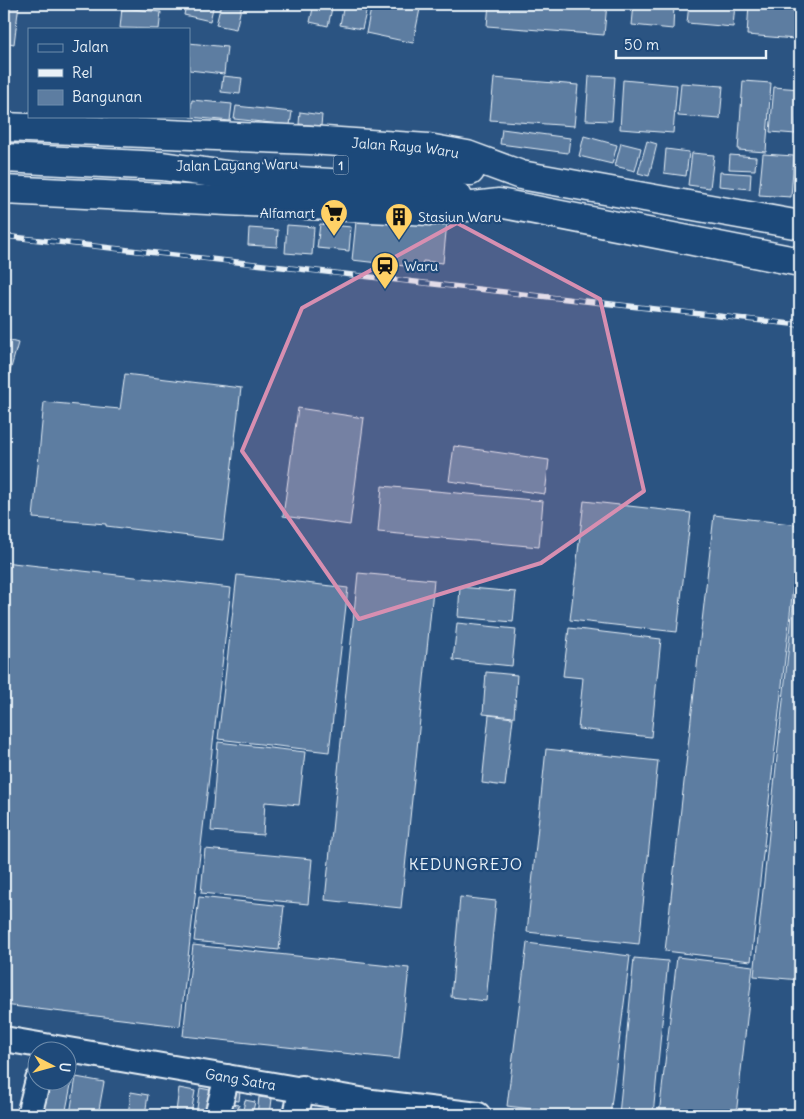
<svg xmlns="http://www.w3.org/2000/svg" width="804" height="1119" font-family="Delius,sans-serif">
	<style>
		.building { fill: #5d7da1; stroke: #e8f1f8 }
		.lines { fill: none; stroke-linecap: round; stroke-linejoin: round }
		.minor-casing { stroke: #e8f1f8; stroke-width: 28 }
		.trunk-casing { stroke: #e8f1f8; stroke-width: 31 }
		.minor { stroke: #1f4a7a; stroke-width: 24 }
		.trunk { stroke: #1f4a7a; stroke-width: 28 }
		.rail-casing { stroke: #e8f1f8; stroke-width: 5.5 }
		.rail { stroke: #1f4a7a; stroke-width: 4; stroke-dasharray: 11; stroke-linecap: butt }
		.marked { fill: #d78fb1; fill-opacity: 0.2; stroke: #d78fb1; stroke-width: 4; stroke-linejoin: round }
		.labels { text-anchor: middle; dominant-baseline: central; stroke-width: 4.5; stroke-linejoin: round; paint-order: stroke }
		.shield { fill: #1f4a7a; stroke: #acbfd2; stroke-width: 1 }
		.shield-label { font-size: 12px; font-weight: bold; fill: #e8f1f8 }
		.street-label { font-size: 14px; fill: #e8f1f8; stroke: #1f4a7a }
		.poi-label { font-size: 14px; fill: #e8f1f8; stroke: #1f4a7a; text-anchor: start }
		.quarter-label { font-size: 16px; letter-spacing: 1px; fill: #e8f1f8; stroke: #1f4a7a }
	</style>
	<rect width="100%" height="100%" fill="#2b5482"/>
	<filter id="ink" filterUnits="userSpaceOnUse"><feTurbulence type="fractalNoise" baseFrequency=".02" numOctaves="2"/><feDisplacementMap in="SourceGraphic" scale="10" xChannelSelector="R" yChannelSelector="G"/><feConvolveMatrix kernelMatrix="1 2 1 2 8 2 1 2 1" color-interpolation-filters="sRGB"/></filter>
	<g filter="url(#ink)">
		<g class="building">
			<path d="M4,4H19L14,44L4,42Z"/>
			<path d="M186,4H214L210,21L184,15Z"/>
			<path d="M221,4H242L236,29L216,25Z"/>
			<path d="M314,4H333L328,26L310,22Z"/>
			<path d="M344,4H368L362,29L340,25Z"/>
			<path d="M372,4H421L413,43L366,33Z"/>
			<path d="M489,4H607L604,35L487,26Z"/>
			<path d="M634,4H674L673,29L632,25Z"/>
			<path d="M689,4H735L733,27L687,23Z"/>
			<path d="M749,4H797L795,39L747,35Z"/>
			<path d="M122,8L161,12L159,29L120,28Z"/>
			<path d="M189,43L227,47L224,74L189,70Z"/>
			<path d="M223,76L242,78L240,94L221,92Z"/>
			<path d="M589,76L615,77L612,121L586,120Z"/>
			<path d="M494,78L578,85L574,126L490,120Z"/>
			<path d="M623,80L677,85L673,133L620,129Z"/>
			<path d="M743,81L771,83L766,152L738,150Z"/>
			<path d="M681,83L723,86L720,119L678,116Z"/>
			<path d="M774,87L800,89L796,134L770,132Z"/>
			<path d="M192,100L232,104L230,121L190,117Z"/>
			<path d="M800,103V149L797,148Z"/>
			<path d="M236,106L292,112L290,125L234,119Z"/>
			<path d="M300,112L322,115L321,126L299,124Z"/>
			<path d="M502,129L570,138L568,153L500,144Z"/>
			<path d="M584,136L617,145L612,164L579,156Z"/>
			<path d="M647,141L657,144L649,176L638,173Z"/>
			<path d="M621,143L641,148L635,171L615,166Z"/>
			<path d="M666,149L689,152L686,176L664,173Z"/>
			<path d="M692,153L714,155L710,188L688,185Z"/>
			<path d="M763,154L794,156L791,197L759,195Z"/>
			<path d="M730,155L756,157L755,170L729,169Z"/>
			<path d="M799,159H800V195H796Z"/>
			<path d="M720,172L751,174L750,189L719,186Z"/>
			<path d="M357,212L447,222L443,263L423,261L422,268L352,260Z"/>
			<path d="M320,224L351,227L349,251L317,248Z"/>
			<path d="M287,225L314,227L312,255L285,253Z"/>
			<path d="M249,228L278,230L277,247L248,245Z"/>
			<path d="M4,339L18,343L4,393Z"/>
			<path d="M125,374L241,388L223,540L106,526V524L33,518L44,402L120,409Z"/>
			<path d="M298,408L364,418L350,525L283,516Z"/>
			<path d="M454,446L549,460L545,494L449,481Z"/>
			<path d="M382,486L543,501L539,547L378,532Z"/>
			<path d="M584,501L691,513L677,632L570,620Z"/>
			<path d="M714,515L800,525L751,961L665,951Z"/>
			<path d="M800,539V980L754,976Z"/>
			<path d="M4,562L231,588L180,1026L4,1005Z"/>
			<path d="M358,573L434,580L401,908L325,900Z"/>
			<path d="M237,575L348,588L329,752L218,739Z"/>
			<path d="M460,587L516,592L513,622L458,617Z"/>
			<path d="M457,623L516,629L512,666L453,660Z"/>
			<path d="M569,628L661,639L651,737L578,729L583,678L563,676Z"/>
			<path d="M486,672L517,675L514,717L483,714Z"/>
			<path d="M489,715L513,718L505,786L482,783Z"/>
			<path d="M218,742L305,752L299,805L265,802L263,835L211,831Z"/>
			<path d="M546,749L658,761L639,944L527,932Z"/>
			<path d="M205,849L312,859L308,904L201,893Z"/>
			<path d="M199,897L284,906L279,950L194,941Z"/>
			<path d="M460,897L496,901L486,1001L451,997Z"/>
			<path d="M527,943L630,956L610,1115H579L507,1106Z"/>
			<path d="M193,945L409,968L399,1059L183,1036Z"/>
			<path d="M677,957L753,966L736,1115H659Z"/>
			<path d="M634,958L668,961L653,1115H619Z"/>
			<path d="M68,1074L73,1075L65,1115H41L47,1082H68Z"/>
			<path d="M76,1077L104,1082L98,1115L70,1114Z"/>
			<path d="M179,1088L195,1091L191,1114L176,1112Z"/>
			<path d="M200,1088L215,1091L212,1115H196Z"/>
			<path d="M227,1090L240,1092L239,1101L226,1100Z"/>
			<path d="M131,1092L148,1095L145,1115H128Z"/>
			<path d="M259,1097L272,1099L270,1115H257Z"/>
			<path d="M245,1100L255,1102L252,1115H242Z"/>
			<path d="M224,1103L239,1105L238,1115H222Z"/>
		</g>
		<g class="lines">
			<defs>
				<g id="minor">
					<path id="s1" d="M4,1039L372,1102L478,1115"/>
					<path d="M29,1115L38,1080"/>
					<path d="M217,1115L227,1077"/>
					<path d="M296,1115L302,1088"/>
				</g>
				<g id="trunk">
					<path id="s2" d="M4,127L310,140L428,148L467,155L521,175L800,225"/>
					<path d="M4,158L162,166L248,178L380,186L458,197"/>
					<path d="M349,165L470,171"/>
					<path d="M4,190L431,211L499,203L800,262"/>
				</g>
			</defs>
			<use href="#minor" class="minor-casing"/>
			<use href="#trunk" class="trunk-casing"/>
			<use href="#minor" class="minor"/>
			<use href="#trunk" class="trunk"/>
			<defs>
				<path id="rail" d="M4,236L800,325"/>
			</defs>
			<use href="#rail" class="rail-casing"/>
			<use href="#rail" class="rail"/>
		</g>
	</g>
	<path class="marked" d="M457,223L600,299L644,491L541,563L359,619L242,451L302,308Z"/>
	<defs>
		<symbol id="supermarket-pin" viewBox="-11 -11 22 30"><path d="M0 17L-7.5 6A9.5 9.5 0 1 1 7.5 6Z" fill="#ffd166" stroke="#1f4a7a"/><path d="M-6-5.5h2.5l.6 2H6L4.5 2H-2.5L-4.4-4H-6ZM-1.5 3.2a1.3 1.3 0 1 0 .1 0ZM3 3.2a1.3 1.3 0 1 0 .1 0Z" fill="#111"/></symbol>
		<symbol id="building-pin" viewBox="-11 -11 22 30"><path d="M0 17L-7.5 6A9.5 9.5 0 1 1 7.5 6Z" fill="#ffd166" stroke="#1f4a7a"/><path d="M-4-6H4V6H1V3H-1V6H-4ZM-2.5-4.3h1.7v1.8h-1.7ZM.8-4.3h1.7v1.8H.8ZM-2.5-1h1.7V.8h-1.7ZM.8-1h1.7V.8H.8Z" fill="#111"/></symbol>
		<symbol id="station-pin" viewBox="-11 -11 22 30"><path d="M0 17L-7.5 6A9.5 9.5 0 1 1 7.5 6Z" fill="#ffd166" stroke="#1f4a7a"/><path d="M-3-6H3Q5-6 5-4V2Q5 4 3 4L4.5 6H3L1.5 4h-3L-3 6H-4.5L-3 4Q-5 4-5 2V-4Q-5-6-3-6ZM-3.5-4v3h7v-3ZM-3.5 1v1.5H-2V1ZM2 1v1.5H3.5V1Z" fill="#111"/></symbol>
	</defs>
	<g fill-rule="evenodd">
		<use href="#supermarket-pin" x="318" y="197" width="32" height="43"/>
		<use href="#building-pin" x="383" y="201" width="32" height="43"/>
		<use href="#station-pin" x="369" y="250" width="32" height="43"/>
	</g>
	<g class="labels">
		<rect class="shield" x="333.5" y="155.5" width="15" height="19" rx="4"/>
		<g class="shield-label">
			<text x="341" y="165">1</text>
		</g>
		<g class="street-label">
			<text stroke="none"><textPath href="#s2" startOffset="402">Jalan Raya Waru</textPath></text>
			<text transform="translate(237 165) rotate(-1)">Jalan Layang Waru</text>
			<text stroke="none"><textPath href="#s1" startOffset="240">Gang Satra</textPath></text>
		</g>
		<g class="poi-label">
			<text x="315" y="213" text-anchor="end">Alfamart</text>
			<text x="418" y="217">Stasiun Waru</text>
			<text x="404" y="266">Waru</text>
		</g>
		<g class="quarter-label">
			<text x="466" y="864">KEDUNGREJO</text>
		</g>
	</g>
	<rect width="804" height="1119" fill="none" stroke="#1f4a7a" stroke-width="20"/>
	<rect x="10" y="10" width="784" height="1099" fill="none" stroke="#e8f1f8" stroke-width="2" filter="url(#ink)"/>
	<rect x="28" y="28" width="162" height="90" fill="#1f4a7a" stroke="#6f8dac"/>
	<rect x="38" y="44" width="25" height="8" fill="#1f4a7a" stroke="#6f8dac"/>
	<text x="72" y="52" font-size="15" fill="#e8f1f8">Jalan</text>
	<rect x="38" y="69" width="25" height="8" fill="#e8f1f8" stroke="#6f8dac"/>
	<text x="72" y="78" font-size="15" fill="#e8f1f8">Rel</text>
	<rect x="38" y="90" width="25" height="15" fill="#5d7da1" stroke="#6f8dac"/>
	<text x="72" y="102" font-size="15" fill="#e8f1f8">Bangunan</text>
	<g transform="translate(52 1066) rotate(96)"><circle r="24" fill="#1f4a7a" stroke="#6f8dac"/>
	<path d="M0-4L9 19L0 12L-9 19Z" fill="#ffd166"/>
	<text y="-8" font-size="14" font-weight="bold" text-anchor="middle" fill="#e8f1f8">U</text>
	</g>
	<path d="M616 50v8h150v-8" fill="none" stroke="#e8f1f8" stroke-width="2.5"/>
	<text x="624" y="50" font-size="15" fill="#e8f1f8" stroke="#1f4a7a" stroke-width="4" paint-order="stroke">50 m</text>
</svg>
